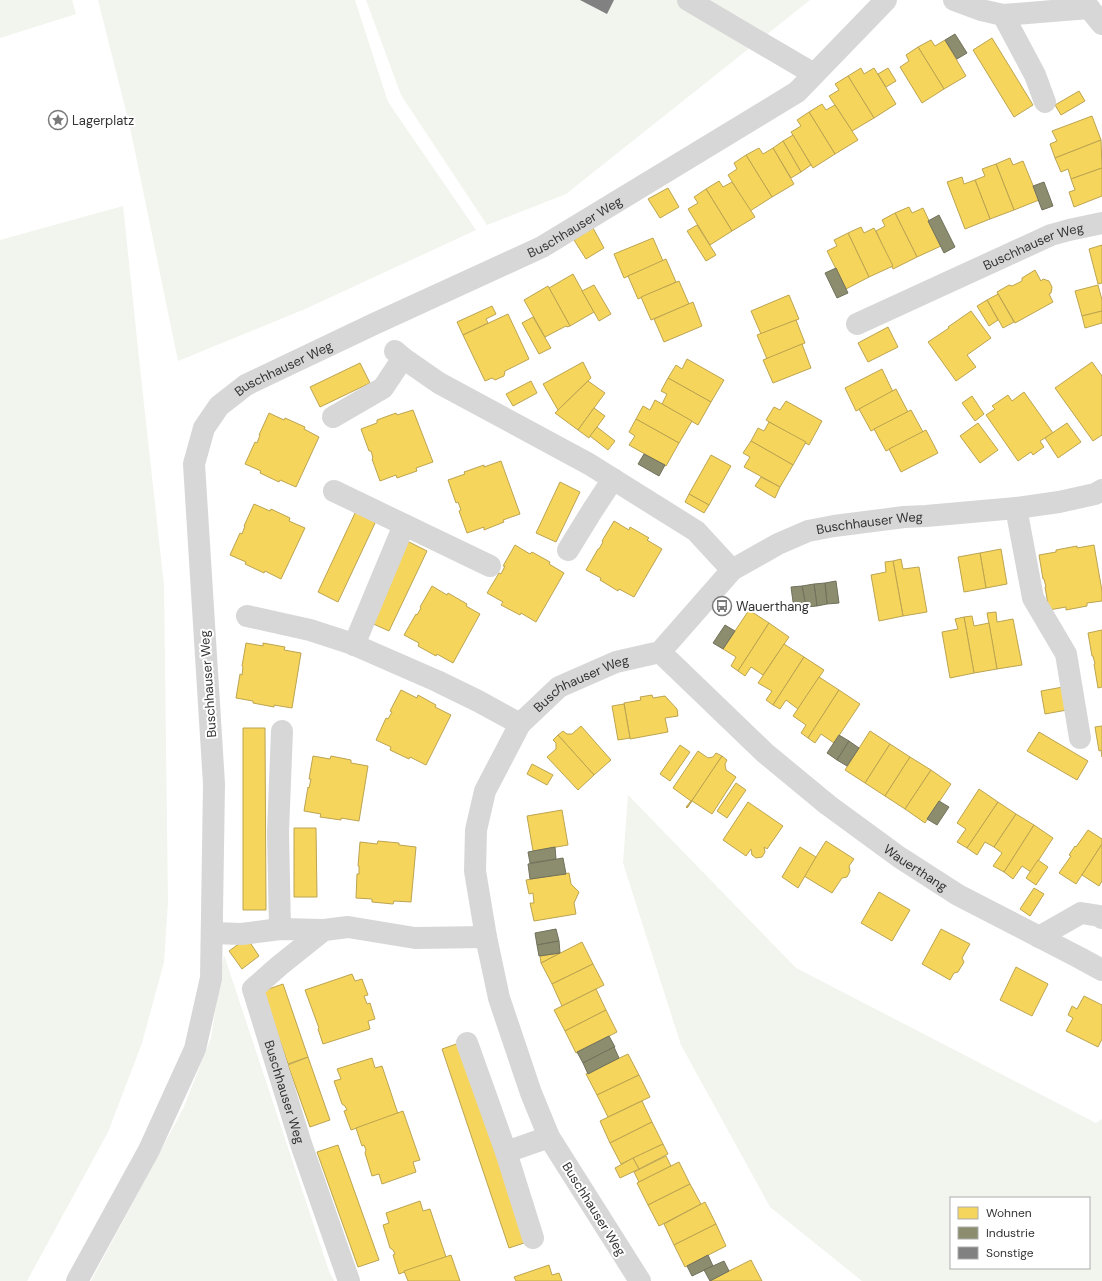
<svg xmlns="http://www.w3.org/2000/svg" width="1102" height="1281" font-family="'DM Sans',sans-serif">
	<style>
		.green { fill: #f1f5ed; fill-rule: evenodd }
		.homes { fill: #f6d55c; stroke: #bca450 }
		.industry { fill: #8c8c6e; stroke: #71715c }
		.building { fill: #818181 }
		.lines { fill: none; stroke-linecap: round; stroke-linejoin: round }
		.minor { stroke: #d7d7d7; stroke-width: 22 }
		.labels { text-anchor: middle; dominant-baseline: central; stroke-width: 4; stroke-linejoin: round; paint-order: stroke }
		.poi-label { font-size: 13px; fill: #333; stroke: #fff; text-anchor: start }
		.street-label { font-size: 13px; fill: #333; stroke: #fff }
	</style>
	<rect width="100%" height="100%" fill="#fff"/>
	<g class="green">
		<path d="M0,0H72L76,14L0,38Z"/>
		<path d="M98,0H355L388,102L476,230L305,309L178,361L130,127Z"/>
		<path d="M366,0H810L566,194L487,225L401,95Z"/>
		<path d="M123,206L141,377L164,586L168,903L164,962L142,1043L108,1132L27,1281H0V240Z"/>
		<path d="M628,795L796,968L1096,1123L1102,1119V1281H862L770,1207L681,1045L623,863ZM951,1198H1089V1268H951Z"/>
		<path d="M224,955L329,1271L334,1281H91L183,1109L211,1038Z"/>
	</g>
	<g class="homes">
		<path d="M992,38L1033,105L1014,117L973,50Z"/>
		<path d="M931,40L935,46L945,40L966,76L944,89L918,47Z"/>
		<path d="M918,47L944,89L922,103L900,67L909,61L906,55Z"/>
		<path d="M861,68L864,74L874,68L896,104L874,118L848,76Z"/>
		<path d="M888,68L896,81L886,87L878,74Z"/>
		<path d="M848,76L874,118L852,131L829,96L839,90L835,84Z"/>
		<path d="M1079,91L1085,101L1061,115L1055,105Z"/>
		<path d="M822,104L826,110L835,105L858,140L835,154L809,112Z"/>
		<path d="M809,112L835,154L813,168L791,132L801,126L797,120Z"/>
		<path d="M1092,116L1101,140L1055,158L1050,144L1057,141L1052,131Z"/>
		<path d="M793,135L811,165L801,172L783,141Z"/>
		<path d="M1101,140L1102,168L1071,179L1068,169L1061,172L1055,158Z"/>
		<path d="M783,141L801,172L791,178L773,148Z"/>
		<path d="M759,148L763,154L773,148L794,184L772,197L746,155Z"/>
		<path d="M746,155L772,197L750,211L728,175L737,169L734,163Z"/>
		<path d="M1010,158L1013,165L1023,161L1039,200L1014,210L996,164Z"/>
		<path d="M996,164L1014,210L990,219L975,180L985,176L982,169Z"/>
		<path d="M1102,168V196L1074,207L1069,192L1075,190L1071,179Z"/>
		<path d="M962,177L964,184L975,180L990,219L965,229L947,182Z"/>
		<path d="M719,181L723,187L732,182L755,217L732,231L706,189Z"/>
		<path d="M668,188L679,207L660,218L648,199Z"/>
		<path d="M706,189L732,231L710,245L688,209L698,203L694,197Z"/>
		<path d="M909,207L912,213L923,208L941,246L917,257L895,213Z"/>
		<path d="M895,213L917,257L893,269L876,231L885,226L882,220Z"/>
		<path d="M697,225L716,255L706,261L687,231Z"/>
		<path d="M861,227L864,233L874,228L893,266L869,277L848,233Z"/>
		<path d="M593,228L604,248L586,259L574,240Z"/>
		<path d="M848,233L869,277L846,289L827,251L837,246L834,240Z"/>
		<path d="M653,238L663,261L624,278L614,254Z"/>
		<path d="M1102,245V283L1098,284L1089,249Z"/>
		<path d="M666,259L676,282L638,299L628,276Z"/>
		<path d="M1035,270L1041,281L1043,279L1049,281L1052,287L1051,293L1049,294L1053,302L1015,323L997,292L1009,285L1012,286L1022,281V278Z"/>
		<path d="M573,274L594,312L570,326L549,288Z"/>
		<path d="M679,281L689,304L651,320L641,297Z"/>
		<path d="M594,285L611,314L599,321L582,291Z"/>
		<path d="M1098,285L1102,300V311L1082,316L1075,291Z"/>
		<path d="M548,286L570,326L567,327L566,326L545,337L524,300Z"/>
		<path d="M998,294L1014,322L1003,328L987,300Z"/>
		<path d="M789,295L799,319L761,334L751,311Z"/>
		<path d="M987,300L998,320L989,326L977,306Z"/>
		<path d="M693,302L702,326L664,342L654,319Z"/>
		<path d="M492,306L496,314L486,319L488,323L463,335L457,322Z"/>
		<path d="M971,311L991,338L967,355L976,367L956,381L928,342L949,328L948,327Z"/>
		<path d="M1102,311V323L1085,328L1082,316Z"/>
		<path d="M508,314L529,359L505,371L504,376L495,380L492,378L485,381L463,335Z"/>
		<path d="M533,317L551,348L539,354L522,323Z"/>
		<path d="M796,320L805,343L767,359L757,335Z"/>
		<path d="M888,327L898,347L868,362L858,343Z"/>
		<path d="M802,344L811,368L773,383L763,360Z"/>
		<path d="M687,359L724,380L711,402L668,378L676,365L682,369Z"/>
		<path d="M583,362L591,378L558,410L543,384Z"/>
		<path d="M1092,362L1102,376V435L1093,441L1055,388Z"/>
		<path d="M360,363L370,383L320,407L310,387Z"/>
		<path d="M882,369L893,392L856,411L845,388Z"/>
		<path d="M668,378L711,402L698,425L662,404L667,394L661,391Z"/>
		<path d="M531,381L537,393L513,406L506,394Z"/>
		<path d="M588,381L605,393L578,430L555,413Z"/>
		<path d="M896,389L908,412L871,431L859,409Z"/>
		<path d="M1024,392L1053,433L1040,441L1044,447L1033,455L1031,452L1018,461L986,415L995,409L992,406L1008,395L1012,401Z"/>
		<path d="M972,396L984,414L975,421L962,403Z"/>
		<path d="M655,400L692,421L679,443L636,419L643,406L650,410Z"/>
		<path d="M786,401L822,421L809,445L766,420L774,407L780,410Z"/>
		<path d="M594,408L605,416L589,438L578,430Z"/>
		<path d="M413,410L433,462L416,468L417,471L397,478L396,475L380,481L372,459L373,458L371,451H369L361,429L377,423V420L396,413L397,415Z"/>
		<path d="M911,410L923,432L886,451L874,429Z"/>
		<path d="M269,413L284,420L285,418L305,427L304,429L319,437L296,487L280,480L279,482L260,473L261,471L245,464L255,442L257,443L260,435H259Z"/>
		<path d="M636,419L679,443L666,466L629,445L635,436L629,432Z"/>
		<path d="M769,422L806,442L793,465L751,441L758,428L764,431Z"/>
		<path d="M978,423L998,450L980,463L960,436Z"/>
		<path d="M1067,423L1081,442L1058,458L1045,438Z"/>
		<path d="M597,427L615,441L608,450L590,436Z"/>
		<path d="M926,430L938,453L901,472L889,449Z"/>
		<path d="M751,441L793,465L780,487L744,467L750,457L743,453Z"/>
		<path d="M711,455L731,466L709,505L689,494Z"/>
		<path d="M501,461L520,514L503,520L504,522L484,530V527L467,533L459,511L461,510L458,502L456,503L448,480L465,474L464,472L484,465V467Z"/>
		<path d="M761,477L780,487L775,498L755,486Z"/>
		<path d="M560,482L580,492L556,542L536,533Z"/>
		<path d="M689,494L709,505L704,513L685,502Z"/>
		<path d="M254,504L270,511L271,509L290,518L289,521L305,528L281,579L265,571L264,573L245,564L246,562L230,555L240,533L242,534L245,526H244Z"/>
		<path d="M356,511L376,521L338,602L318,592Z"/>
		<path d="M614,521L629,530L630,527L649,538L647,540L662,549L634,597L619,589L618,591L600,580L601,578L586,570L598,549H599L603,542L602,541Z"/>
		<path d="M407,541L427,551L389,631L369,622Z"/>
		<path d="M515,545L530,554L532,552L550,562L549,564L564,573L536,622L521,613L520,615L501,605L503,602L487,593L499,573L501,574L505,566H503Z"/>
		<path d="M1094,545L1102,591V601L1087,603V606L1066,610V607L1049,610L1045,587H1046L1044,579H1043L1039,555L1056,552V550L1077,546V548Z"/>
		<path d="M1001,549L1007,584L986,588L980,553Z"/>
		<path d="M980,553L986,588L964,592L958,557Z"/>
		<path d="M901,559L903,569L919,567L927,612L903,616L893,561Z"/>
		<path d="M893,561L903,616L879,621L871,575L886,572L885,562Z"/>
		<path d="M432,586L447,595L448,593L467,604L466,606L480,614L453,663L437,654L436,656L418,646L419,643L404,635L416,614L417,615L421,608L420,607Z"/>
		<path d="M749,610L769,623L738,671L731,666L736,657L723,649Z"/>
		<path d="M996,612L997,622L1013,619L1022,665L997,669L987,613Z"/>
		<path d="M972,616L974,626L989,623L997,669L974,673L964,617Z"/>
		<path d="M964,617L974,673L950,678L942,632L958,629L955,619Z"/>
		<path d="M769,623L789,637L763,675L751,667L745,676L738,671Z"/>
		<path d="M1102,630V687L1098,688L1094,664H1095L1093,656H1092L1088,633Z"/>
		<path d="M246,643L263,646V643L285,647L284,650L301,653L292,708L274,705V707L253,703V701L236,698L240,674L242,675L243,667L242,666Z"/>
		<path d="M784,644L804,657L773,705L766,700L772,691L758,683Z"/>
		<path d="M804,657L824,670L798,709L786,700L780,709L773,705Z"/>
		<path d="M819,677L839,690L808,738L801,733L806,725L793,716Z"/>
		<path d="M1063,687L1067,710L1045,714L1041,691Z"/>
		<path d="M401,690L417,698L418,695L436,705L435,707L451,715L426,765L410,757L409,759L390,750L391,747L376,740L386,718L388,719L392,712L390,711Z"/>
		<path d="M839,690L860,704L834,743L821,734L815,743L808,738Z"/>
		<path d="M652,695L653,698L665,696L677,709L678,716L665,718L668,732L630,739L624,703L641,700L640,697Z"/>
		<path d="M624,704L630,738L618,740L612,706Z"/>
		<path d="M581,726L611,760L594,775L558,735L563,731L567,734H572Z"/>
		<path d="M1102,726V757L1101,750L1099,751L1095,727Z"/>
		<path d="M243,728H265L266,910H243Z"/>
		<path d="M870,731L890,744L865,783L845,770Z"/>
		<path d="M1039,732L1088,761L1077,780L1027,751Z"/>
		<path d="M558,735L594,775L578,790L547,757L556,749V743L553,740Z"/>
		<path d="M890,744L910,757L885,796L865,783Z"/>
		<path d="M680,745L690,752L670,781L660,774Z"/>
		<path d="M698,751L708,758L713,757L716,753L722,756L687,808L686,807L691,801L673,788Z"/>
		<path d="M313,756L330,759L331,756L351,760V763L368,766L359,821L341,818V820L320,817L321,814L304,811L308,787L309,788L311,779H309Z"/>
		<path d="M722,756L727,760L725,764L726,770L736,777L712,814L692,801L687,808Z"/>
		<path d="M910,757L931,770L905,809L885,796Z"/>
		<path d="M532,764L553,775L547,785L527,774Z"/>
		<path d="M931,770L951,784L925,823L905,809Z"/>
		<path d="M736,783L746,790L727,818L717,811Z"/>
		<path d="M979,789L998,802L967,848L957,842L966,829L957,823Z"/>
		<path d="M748,802L783,826L767,849L764,847L765,852L762,857L756,858L752,855L751,849L746,856L723,840Z"/>
		<path d="M998,802L1016,814L994,847L985,842L977,855L967,848Z"/>
		<path d="M562,810L568,845L533,851L527,816Z"/>
		<path d="M1016,814L1034,825L1004,872L993,866L1002,853L994,847Z"/>
		<path d="M1034,825L1053,838L1031,872L1022,866L1013,879L1004,872Z"/>
		<path d="M294,828H316L317,897H294Z"/>
		<path d="M1088,830L1102,839V844L1076,884L1059,873L1071,856L1069,855L1075,846L1076,847Z"/>
		<path d="M378,841L399,843V845L416,847L411,902L394,901L393,904L372,902V899L356,898L357,874H359V866H358L360,842L377,844Z"/>
		<path d="M826,841L854,859L849,866L850,871L847,877L842,878L832,893L804,876Z"/>
		<path d="M1102,844V881L1099,886L1082,875Z"/>
		<path d="M800,847L816,857L798,888L782,877Z"/>
		<path d="M1038,860L1048,867L1036,885L1026,878Z"/>
		<path d="M569,873L571,884L579,892L574,903L576,914L534,921L530,903H534L533,893L529,894L526,880Z"/>
		<path d="M1034,888L1044,894L1030,916L1020,909Z"/>
		<path d="M879,892L910,910L892,941L861,923Z"/>
		<path d="M941,929L970,944L962,958L964,962L958,972L954,973L950,980L922,964Z"/>
		<path d="M247,938L259,956L242,969L229,951Z"/>
		<path d="M582,942L593,964L552,984L541,963Z"/>
		<path d="M560,953L541,963L540,956Z"/>
		<path d="M593,964L604,985L562,1006L552,984Z"/>
		<path d="M1016,967L1048,984L1032,1016L1000,1000Z"/>
		<path d="M352,974L355,981L362,979L368,995L364,996L367,1004L370,1003L375,1019L368,1021L370,1029L323,1044L318,1029L319,1028L305,990Z"/>
		<path d="M283,984L308,1057L288,1064L263,991Z"/>
		<path d="M596,989L606,1010L565,1031L554,1010Z"/>
		<path d="M1084,996L1102,1005V1039L1098,1047L1066,1031L1073,1018L1068,1015L1072,1006L1077,1009Z"/>
		<path d="M606,1010L617,1032L576,1053L565,1031Z"/>
		<path d="M462,1042L530,1241L509,1248L442,1049Z"/>
		<path d="M628,1054L639,1075L597,1095L586,1074Z"/>
		<path d="M308,1057L330,1120L310,1127L288,1065Z"/>
		<path d="M372,1058L375,1068L382,1066L398,1114L351,1130L344,1111L347,1110L345,1106L342,1104L334,1081L341,1079L337,1069Z"/>
		<path d="M639,1075L650,1097L608,1117L597,1095Z"/>
		<path d="M642,1101L652,1122L610,1143L600,1121Z"/>
		<path d="M403,1111L420,1160L413,1162L416,1172L382,1184L379,1174L372,1176L365,1153L366,1150L364,1145L362,1146L356,1128Z"/>
		<path d="M652,1122L663,1144L621,1164L610,1143Z"/>
		<path d="M663,1144L668,1154L639,1169L633,1158Z"/>
		<path d="M338,1145L379,1260L358,1267L317,1152Z"/>
		<path d="M666,1156L671,1166L639,1182L634,1172Z"/>
		<path d="M633,1158L639,1169L620,1178L615,1168Z"/>
		<path d="M679,1162L690,1184L648,1205L637,1183Z"/>
		<path d="M690,1184L701,1204L659,1226L648,1205Z"/>
		<path d="M420,1201L423,1211L430,1209L446,1257L399,1274L393,1255L395,1254L393,1250L390,1248L383,1225L389,1223L386,1213Z"/>
		<path d="M705,1202L716,1224L674,1245L664,1224Z"/>
		<path d="M716,1224L726,1246L685,1267L674,1245Z"/>
		<path d="M451,1255L460,1281H408L404,1271Z"/>
		<path d="M751,1260L762,1281H710L729,1271Z"/>
		<path d="M549,1265L552,1275L559,1273L562,1281H516L514,1277Z"/>
	</g>
	<g class="industry">
		<path d="M955,34L967,53L957,59L945,40Z"/>
		<path d="M1044,182L1053,206L1042,210L1033,186Z"/>
		<path d="M939,215L955,247L944,253L928,221Z"/>
		<path d="M836,268L848,293L837,298L825,273Z"/>
		<path d="M644,454L665,465L659,476L638,464Z"/>
		<path d="M836,581L839,603L827,604L825,583Z"/>
		<path d="M825,583L827,604L817,606L814,584Z"/>
		<path d="M814,584L817,606L806,607L802,586Z"/>
		<path d="M802,586L806,607L794,609L791,587Z"/>
		<path d="M725,625L735,631L723,649L713,643Z"/>
		<path d="M839,735L849,741L837,760L827,753Z"/>
		<path d="M849,741L859,748L847,766L837,760Z"/>
		<path d="M939,801L949,807L937,825L927,819Z"/>
		<path d="M555,847L556,859L530,863L528,852Z"/>
		<path d="M563,858L566,874L530,879L528,864Z"/>
		<path d="M556,929L559,941L537,945L535,933Z"/>
		<path d="M559,941L560,953L539,956L537,945Z"/>
		<path d="M609,1036L615,1047L583,1063L577,1052Z"/>
		<path d="M614,1047L619,1058L588,1074L583,1063Z"/>
		<path d="M708,1255L713,1266L692,1276L687,1266Z"/>
		<path d="M724,1261L729,1271L710,1281L704,1270Z"/>
	</g>
	<path class="building" d="M580,0H614L607,14Z"/>
	<g class="lines">
		<g class="minor">
			<path d="M688,0L814,74"/>
			<path d="M954,0L981,10L1003,15L1089,8"/>
			<path d="M1089,8L1102,24"/>
			<path d="M1003,15L1035,75L1045,102"/>
			<path id="s1" d="M857,324L1051,235L1069,230L1102,223"/>
			<path d="M395,351L403,358L439,383L589,464L696,531L732,570"/>
			<path d="M333,417L383,388L403,358"/>
			<path d="M334,491L490,566"/>
			<path d="M1016,508L1033,598L1066,654L1080,738"/>
			<path d="M568,550L592,511L613,479"/>
			<path d="M247,616L310,630L350,643L437,681L478,701L520,724"/>
			<path d="M354,645L404,525"/>
			<path id="s2" d="M660,652L765,753L828,805L899,857L958,895L1080,958L1102,970"/>
			<path d="M280,929L278,832L282,731"/>
			<path id="s3" d="M324,930L279,966L253,989L301,1144L349,1281"/>
			<path d="M212,933L242,934L280,929L324,930L348,927L415,938L486,937"/>
			<path d="M1039,937L1081,913L1100,916L1102,918"/>
			<path d="M467,1043L506,1152L533,1238"/>
			<path d="M506,1152L549,1137"/>
			<path id="s4" d="M77,1281L149,1150L195,1049L211,978L214,784L194,464L204,428L219,406L246,385L374,324L542,247L797,92L886,0"/>
			<path id="s5" d="M640,1281L549,1137L531,1093L499,998L486,937L475,871L476,830L485,791L520,724L559,687L616,662L660,652L732,570L778,544L808,531L834,526L904,517L926,516L1016,508L1059,502L1095,494L1102,490"/>
		</g>
	</g>
	<defs>
		<symbol id="sight-ring" viewBox="-11 -11 22 22"><circle r="9.5" fill="#fff" stroke="#7a7a7a" stroke-width="1.5"/><path d="M0-6L1.8-2.2L6-1.7L2.9 1.2L3.7 5.4L0 3.3L-3.7 5.4L-2.9 1.2L-6-1.7L-1.8-2.2Z" fill="#7a7a7a"/></symbol>
		<symbol id="bus-ring" viewBox="-11 -11 22 22"><circle r="9.5" fill="#fff" stroke="#7a7a7a" stroke-width="1.5"/><path d="M-5-6H5V4H4V6H2V4H-2V6H-4V4H-5ZM-3.5-4V0h7V-4ZM-3.5 1.2v1.5H-2V1.2ZM2 1.2v1.5H3.5V1.2Z" fill="#7a7a7a"/></symbol>
	</defs>
	<g fill-rule="evenodd">
		<use href="#sight-ring" x="47" y="109" width="22" height="22"/>
		<use href="#bus-ring" x="711" y="595" width="22" height="22"/>
	</g>
	<g class="labels">
		<g class="poi-label">
			<text x="72" y="120">Lagerplatz</text>
			<text x="736" y="606">Wauerthang</text>
		</g>
		<g class="street-label">
			<text stroke="none"><textPath href="#s4" startOffset="1311">Buschhauser Weg</textPath></text>
			<text stroke="none"><textPath href="#s1" startOffset="193">Buschhauser Weg</textPath></text>
			<text stroke="none"><textPath href="#s4" startOffset="987">Buschhauser Weg</textPath></text>
			<text stroke="none"><textPath href="#s5" startOffset="1022">Buschhauser Weg</textPath></text>
			<text transform="translate(208 684) rotate(-94)">Buschhauser Weg</text>
			<text stroke="none"><textPath href="#s5" startOffset="679">Buschhauser Weg</textPath></text>
			<text stroke="none"><textPath href="#s2" startOffset="335">Wauerthang</textPath></text>
			<text stroke="none"><textPath href="#s3" startOffset="200">Buschhauser Weg</textPath></text>
			<text transform="translate(594 1209) rotate(58)">Buschhauser Weg</text>
		</g>
	</g>
	<rect x="950" y="1197" width="140" height="72" fill="#ffffff" stroke="#adadad"/>
	<rect x="958" y="1207" width="20" height="12" fill="#f6d55c" stroke="#adadad"/>
	<text x="986" y="1217" font-size="12" fill="#333333">Wohnen</text>
	<rect x="958" y="1227" width="20" height="12" fill="#8c8c6e" stroke="#adadad"/>
	<text x="986" y="1237" font-size="12" fill="#333333">Industrie</text>
	<rect x="958" y="1247" width="20" height="12" fill="#818181" stroke="#adadad"/>
	<text x="986" y="1257" font-size="12" fill="#333333">Sonstige</text>
</svg>
